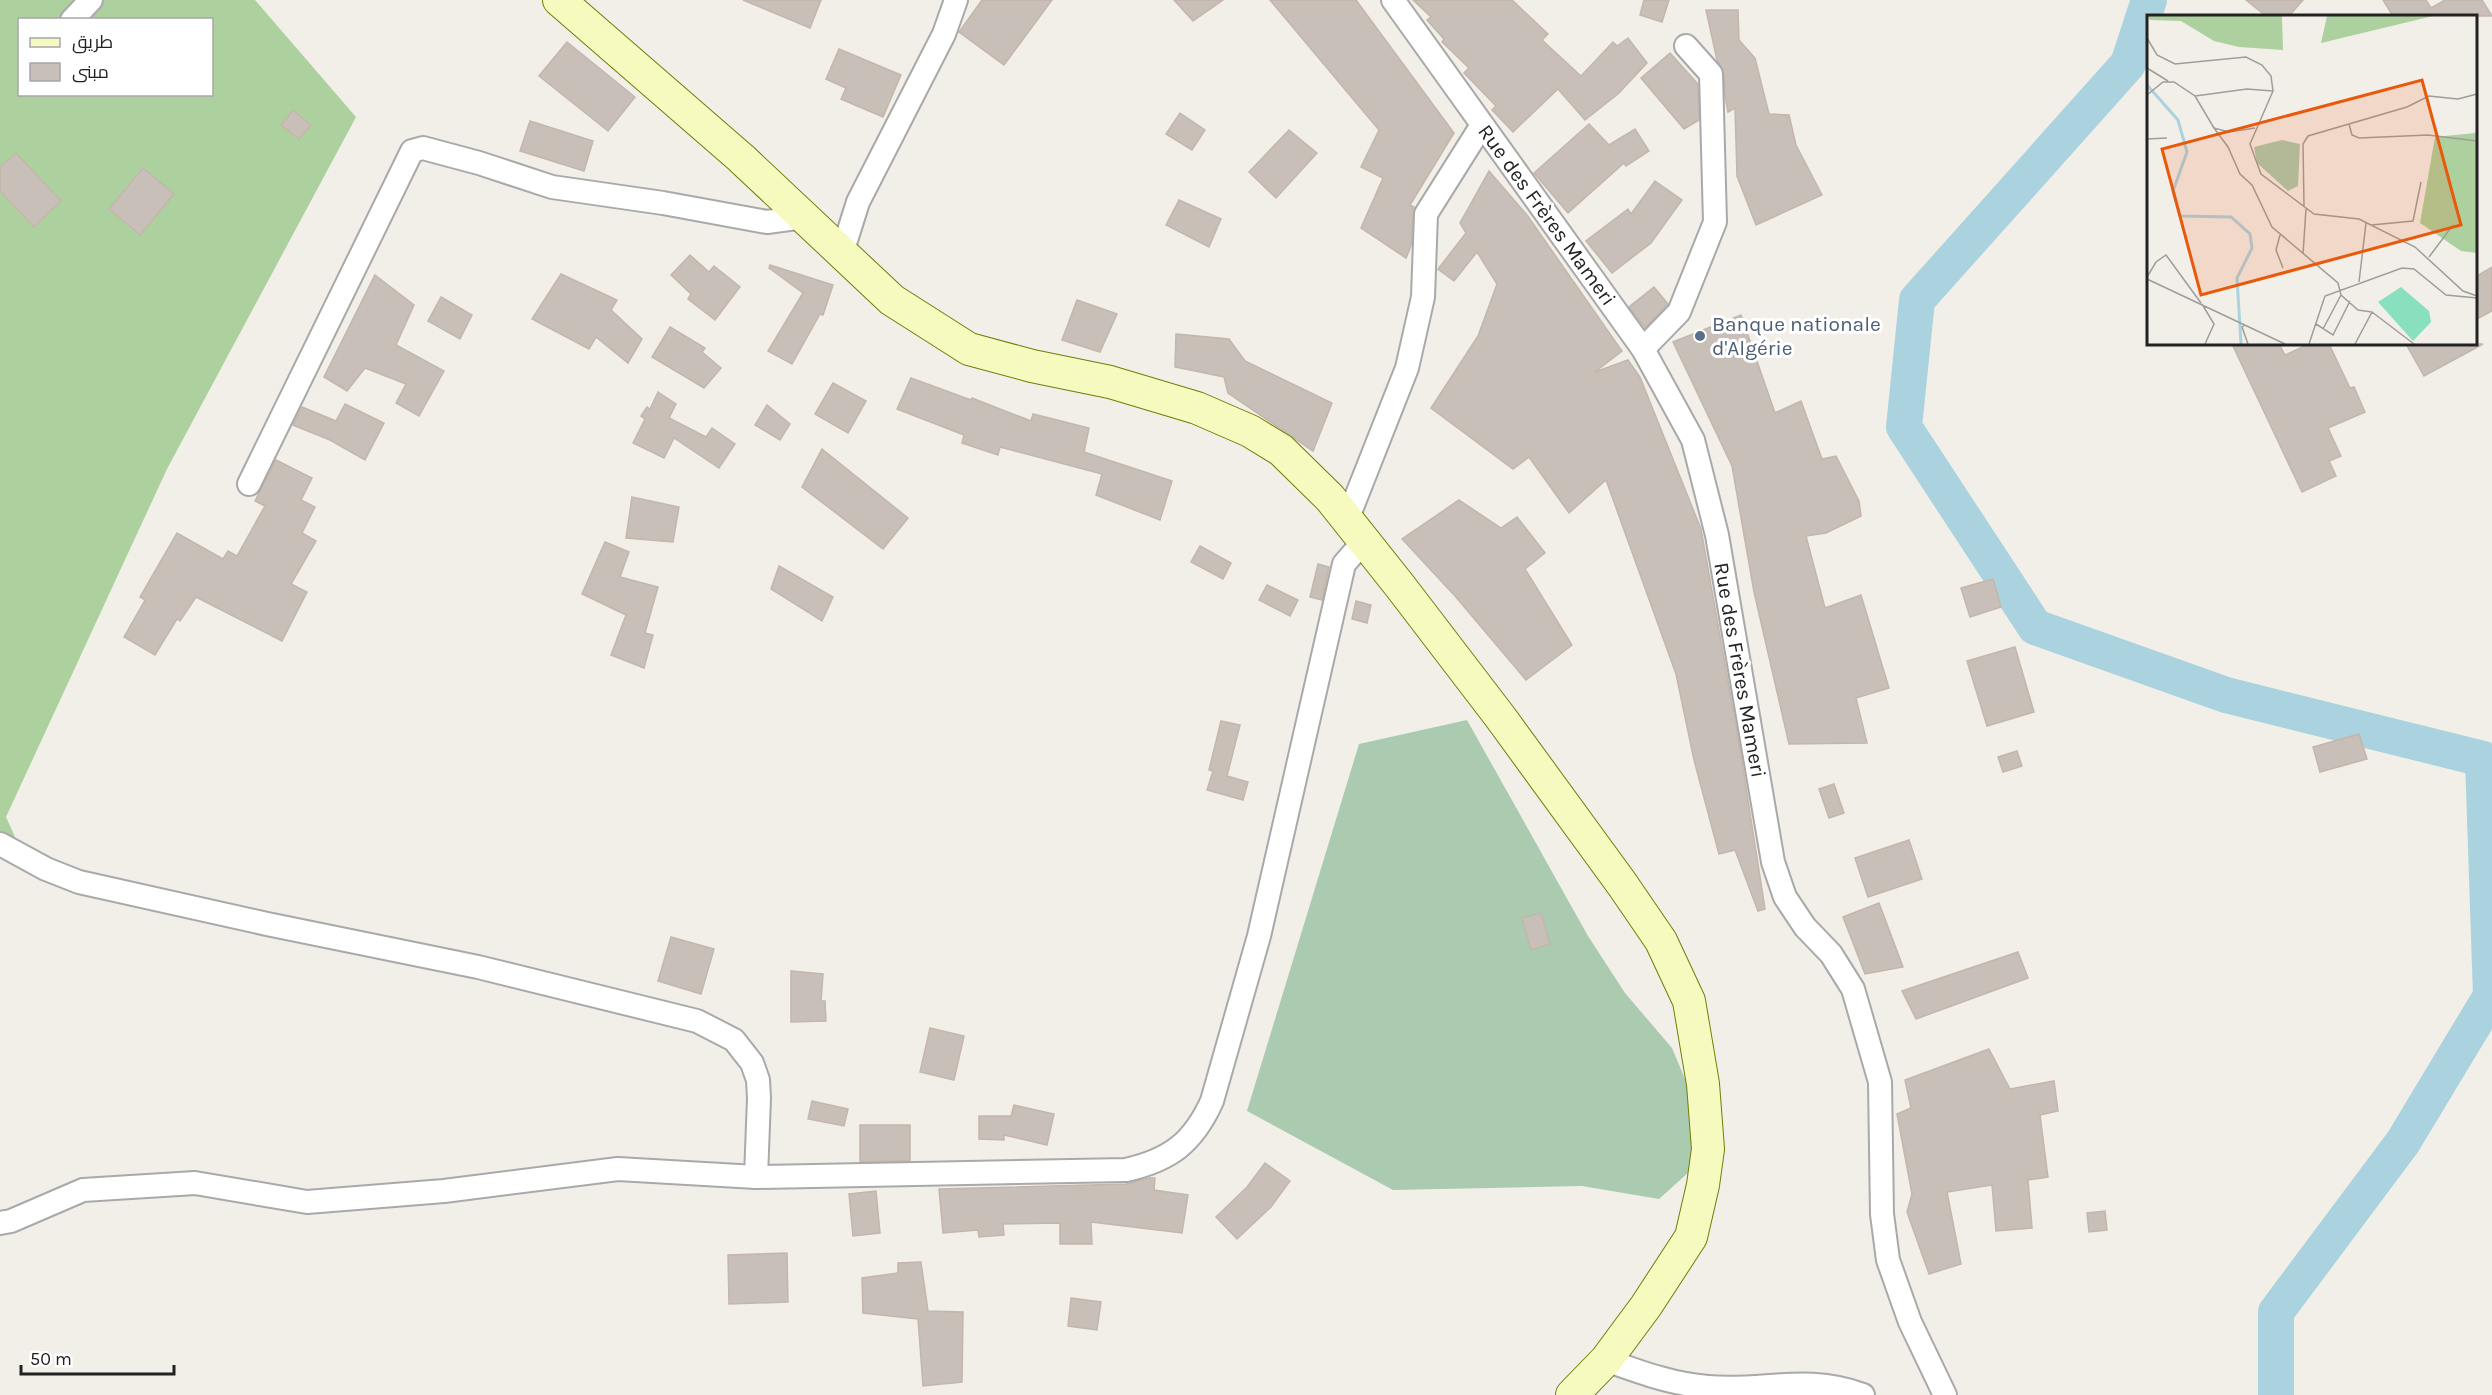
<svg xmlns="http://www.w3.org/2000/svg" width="2492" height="1395" font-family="Karla,Cairo,sans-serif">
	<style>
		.forest { fill: #add19e; fill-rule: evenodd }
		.cemetery { fill: #aacbaf }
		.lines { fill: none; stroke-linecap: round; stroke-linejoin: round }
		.river { stroke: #aad3df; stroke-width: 36 }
		.building { fill: #c7bfb8; stroke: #c4b6ab; stroke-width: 1.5 }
		.minor-casing { stroke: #a9a9a9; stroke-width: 26 }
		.secondary-casing { stroke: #707d05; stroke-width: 34 }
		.minor { stroke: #fff; stroke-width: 22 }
		.secondary { stroke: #f7fabf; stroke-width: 32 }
		.service-dot { fill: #5c6f8a; stroke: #fff; stroke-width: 2 }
		.labels { text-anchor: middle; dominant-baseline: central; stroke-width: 6; stroke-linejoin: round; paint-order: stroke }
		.street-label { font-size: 21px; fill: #222; stroke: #fff }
		.service-label { font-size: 21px; fill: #4e5e75; stroke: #fff; text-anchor: start }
		.inset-river { fill: none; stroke: #aad3df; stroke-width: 3 }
		.inset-road { fill: none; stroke: #9f9d99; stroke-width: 1.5 }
		.view { fill: #e8590c; fill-opacity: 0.15; stroke: #e8590c; stroke-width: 3 }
		.inset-edge { fill: none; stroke: #222; stroke-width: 3 }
	</style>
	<rect width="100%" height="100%" fill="#f2efe9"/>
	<path class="forest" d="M0,0H255L356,117L167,469L6,817L21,850L0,847ZM20,20H212V94H20Z"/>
	<path class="cemetery" d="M1467,720L1588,936L1625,993L1672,1048L1696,1105L1689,1172L1659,1199L1582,1186L1393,1190L1247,1111L1359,744Z"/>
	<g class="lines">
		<path class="river" d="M2149,0L2128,64L1917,300L1904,427L2035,627L2226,695L2483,759L2491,996L2403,1142L2276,1312V1395"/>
	</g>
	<g class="building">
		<path d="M743,0H821L810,28Z"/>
		<path d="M982,0H1052L1004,65L959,32Z"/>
		<path d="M1174,0H1223L1193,21Z"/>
		<path d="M1270,0H1356L1454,133L1410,205L1414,207L1411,246L1406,258L1361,228L1383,178L1361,167L1379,130Z"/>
		<path d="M1413,0H1512L1548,34L1542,40L1581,76L1613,42L1617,46L1628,38L1647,63L1618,94L1585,120L1558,89L1513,132L1492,110L1496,106L1464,73L1469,68L1442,42L1444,39L1427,20L1431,17Z"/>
		<path d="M1644,0H1669L1662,22L1640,15Z"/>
		<path d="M2246,0H2303L2289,16H2266Z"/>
		<path d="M2383,0H2426L2431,8L2445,0H2482L2492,16H2393Z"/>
		<path d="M1706,10H1738L1739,40L1755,58L1769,114L1789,115L1796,145L1822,195L1756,225L1737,176L1735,108L1728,112L1725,97L1724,73L1717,60Z"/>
		<path d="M567,42L635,97L608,131L539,76Z"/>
		<path d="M839,49L901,75L883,117L841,99L846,88L826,79Z"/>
		<path d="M1670,53L1698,84L1699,120L1684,129L1641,78Z"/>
		<path d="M293,110L311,125L299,139L281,125Z"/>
		<path d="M1180,113L1205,130L1192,150L1166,134Z"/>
		<path d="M530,121L593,141L584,171L520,151Z"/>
		<path d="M1589,124L1609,145L1635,129L1649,151L1626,166L1624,163L1568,213L1534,173Z"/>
		<path d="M1289,130L1317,153L1276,198L1249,172Z"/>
		<path d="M16,153L61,201L34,227L0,191V167Z"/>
		<path d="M143,168L174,194L140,235L109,209Z"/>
		<path d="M1489,171L1527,215L1622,351L1595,372L1628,360L1640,377L1701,529L1740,749L1765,909L1758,911L1735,850L1719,854L1694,760L1676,674L1606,480L1569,513L1529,457L1513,469L1431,408L1478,336L1497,284L1477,252L1454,281L1438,269L1466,233L1460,223Z"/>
		<path d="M1655,181L1682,200L1651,243L1612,273L1586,241L1628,209L1631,214Z"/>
		<path d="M1179,200L1221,219L1209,247L1166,225Z"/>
		<path d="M690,255L709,272L714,266L740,287L715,320L688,299L691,294L671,275Z"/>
		<path d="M770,265L833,285L823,315L820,314L792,364L768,351L803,293L769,268Z"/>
		<path d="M2492,267V311L2475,320V277Z"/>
		<path d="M561,274L617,300L611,310L642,339L628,363L596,337L589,349L532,319Z"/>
		<path d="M375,275L414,305L396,345L444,371L419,416L396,403L406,384L365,368L347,391L324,377Z"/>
		<path d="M1654,287L1668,304L1645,328L1629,307Z"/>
		<path d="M441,297L472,315L460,339L428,321Z"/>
		<path d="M1077,300L1117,314L1100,352L1062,340Z"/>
		<path d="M1741,315L1775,413L1801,401L1822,459L1836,456L1859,501L1861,516L1826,533L1806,536L1825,608L1861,595L1889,688L1856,698L1867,743L1789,744L1754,592L1732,466L1673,342Z"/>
		<path d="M670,327L705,348L702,352L721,368L704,388L652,357Z"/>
		<path d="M1176,334L1229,339L1245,361L1332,403L1313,451L1228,393L1224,377L1175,367Z"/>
		<path d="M2232,344H2279L2285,355L2309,344H2329L2350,388L2354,387L2365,412L2328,428L2341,456L2329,461L2336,476L2302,492Z"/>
		<path d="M2406,344H2483L2424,376Z"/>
		<path d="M911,378L971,400L972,398L1031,421L1033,414L1089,428L1084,452L1172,481L1160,520L1096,495L1102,474L1000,447L998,455L962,443L964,435L897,409Z"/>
		<path d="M833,383L866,401L848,433L815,414Z"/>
		<path d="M658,392L676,404L669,418L706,437L712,428L735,444L719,468L674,438L664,458L633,443L645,419L641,416L647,407L650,409Z"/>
		<path d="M345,404L384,423L365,460L330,440L293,425L302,407L336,421Z"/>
		<path d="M767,405L790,424L780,440L755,425Z"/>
		<path d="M822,449L908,518L883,549L802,487Z"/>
		<path d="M276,460L312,478L301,500L315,507L302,533L316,541L291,584L307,592L282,641L196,597L180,621L177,619L155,655L124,637L145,600L140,597L177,533L223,559L228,551L237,556L265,506L255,501Z"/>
		<path d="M632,497L679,507L673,542L626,538Z"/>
		<path d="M1459,500L1501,528L1517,517L1545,553L1525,569L1572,645L1526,680L1455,596L1402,539Z"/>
		<path d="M605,542L629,552L620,577L658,587L645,633L653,635L644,668L611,655L626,615L582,594Z"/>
		<path d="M1200,546L1231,563L1223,579L1191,562Z"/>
		<path d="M1318,564L1329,567L1322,600L1310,597Z"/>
		<path d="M779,566L833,597L822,621L771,589Z"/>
		<path d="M1993,579L2001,607L1970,617L1961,588Z"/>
		<path d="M1267,585L1298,600L1290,616L1259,600Z"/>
		<path d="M1356,601L1371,605L1367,623L1352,619Z"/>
		<path d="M2015,647L2034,712L1987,726L1967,661Z"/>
		<path d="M1221,721L1240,725L1227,776L1248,782L1243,800L1207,790L1213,771L1209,770Z"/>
		<path d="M2359,734L2367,759L2320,772L2313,747Z"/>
		<path d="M2017,751L2022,766L2003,772L1998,757Z"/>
		<path d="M1834,784L1844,813L1829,818L1819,789Z"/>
		<path d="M1909,840L1922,879L1868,897L1855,858Z"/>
		<path d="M1879,903L1903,967L1865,974L1843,917Z"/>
		<path d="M1541,913L1550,944L1531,950L1522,918Z"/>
		<path d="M671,937L714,949L701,994L658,981Z"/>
		<path d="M2018,952L2028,978L1916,1019L1902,991Z"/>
		<path d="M791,971L823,974L821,1001H825L826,1021L791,1022Z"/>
		<path d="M930,1028L964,1036L954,1080L920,1072Z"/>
		<path d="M1989,1049L2010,1089L2054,1081L2058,1111L2040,1115L2048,1177L2028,1180L2032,1228L1996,1231L1992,1185L1947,1192L1961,1264L1929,1274L1907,1212L1912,1194L1897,1114L1911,1108L1905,1080Z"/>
		<path d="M812,1101L848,1109L844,1126L808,1119Z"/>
		<path d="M1014,1105L1054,1114L1047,1145L1004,1135V1140L979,1139V1116H1011Z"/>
		<path d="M860,1125H910V1161L860,1162Z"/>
		<path d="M1265,1163L1290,1181L1271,1207L1237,1239L1216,1217L1247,1187Z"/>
		<path d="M1149,1178H1155L1154,1190L1188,1195L1182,1233L1091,1222L1092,1244H1060V1223L1003,1224L1004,1235L979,1237L978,1230L943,1233L939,1189L1126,1184Z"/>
		<path d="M876,1191L880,1233L853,1236L849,1194Z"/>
		<path d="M2105,1211L2107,1230L2089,1232L2087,1213Z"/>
		<path d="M787,1253L788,1302L729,1304L728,1255Z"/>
		<path d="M921,1262L928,1311L963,1312L962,1382L923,1386L918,1319L863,1313L862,1278L898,1273V1263Z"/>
		<path d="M1071,1298L1101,1302L1097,1330L1068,1326Z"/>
	</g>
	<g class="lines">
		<defs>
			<g id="minor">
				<path d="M1393,0L1643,349L1693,440L1717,535L1773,862L1785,897L1805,927L1831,954L1853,989L1880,1082L1882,1214L1888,1260L1910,1322L1945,1395"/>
				<path d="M72,20L91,0"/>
				<path d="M842,253L858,202L944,34L956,0"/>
				<path d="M1643,349L1679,312L1715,222L1711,74L1686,46"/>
				<path d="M249,484L412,151L423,148L479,163L552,187L663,203L767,222L804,217"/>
				<path d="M1347,520L1407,368L1423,297L1426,214L1482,125"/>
				<path d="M0,844L46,869L79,882L267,924L478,967L697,1021L734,1040L752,1063L758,1080L759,1098L756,1177"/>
				<path d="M0,1223L11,1221L83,1190L195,1183L307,1202L444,1191L618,1169L756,1177L1126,1170C1170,1160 1193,1143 1212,1101L1259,936L1344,564L1364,541"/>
				<path d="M1606,1360C1640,1372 1671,1384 1708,1387C1764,1392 1806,1374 1863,1395"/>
			</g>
			<path id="secondary" d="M559,0L741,158L892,300L969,349L1032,366L1110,382L1197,408L1250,431L1281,450L1330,498L1400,586L1501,718L1622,884L1661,941L1689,1001L1703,1084L1708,1149L1703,1185L1691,1237L1646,1306L1606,1360L1572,1395"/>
		</defs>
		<use href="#minor" class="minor-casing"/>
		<use href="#secondary" class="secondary-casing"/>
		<use href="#minor" class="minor"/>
		<use href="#secondary" class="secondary"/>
	</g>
	<circle class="service-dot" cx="1700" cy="336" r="6"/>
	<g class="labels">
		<g class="street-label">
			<text transform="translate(1547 215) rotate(54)">Rue des Frères Mameri</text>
			<text transform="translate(1740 670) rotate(80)">Rue des Frères Mameri</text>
		</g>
		<g class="service-label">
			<text x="1712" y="324">Banque nationale<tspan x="1712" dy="24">d'Algérie</tspan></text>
		</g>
	</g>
	<g transform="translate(2147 15)">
		<rect width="330" height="330" fill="#f2efe9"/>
		<path d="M0,1H135L136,35L92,32L67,26L34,6L3,5ZM180,1H286L174,28ZM330,114V238L314,236L273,208L288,122L328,118Z" fill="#add19e"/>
		<path d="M135,125L153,129L151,171L141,176L110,148L107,132Z" fill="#aacbaf"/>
		<path d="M254,272L282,296L284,307L266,326L231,287Z" fill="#88e0be"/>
		<path class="inset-river" d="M0,70L31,105L40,137L26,176L33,201L84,202L103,219L105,233L90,263L94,329"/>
		<path class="inset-road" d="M0,23L10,40L28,49L99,42L115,50L124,61L126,76L103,129L114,159L167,199L212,204L268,232L316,276L330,281M0,53L21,66M0,80L16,67H27L48,81L67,113M48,81L100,74L126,76M202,109L205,120L212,123L281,120L330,126M108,113L82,117L67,113L81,132L93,159L105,170L125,212L191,268L194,280L211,295L225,297L208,329M0,124L20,123M157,191L156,129L161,121L260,92L282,81L311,84L330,79M224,210L266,206L274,167M133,220L129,235L136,253M156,239L159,194M282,242L306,210M0,262L9,247L19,240L54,288M0,264L138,329M212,267L219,208M55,289L67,309L58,329M225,297L267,329M169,309L186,320L203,286M98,310L95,312L101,329M176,314L194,280M162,329L178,281L255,253L267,254L299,280L330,283"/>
		<path class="view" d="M275,65L314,210L54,280L15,134Z"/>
		<rect width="330" height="330" class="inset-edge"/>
	</g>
	<rect x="18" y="18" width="195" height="78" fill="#ffffff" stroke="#a7a7a7" stroke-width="1.5"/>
	<rect x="30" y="38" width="30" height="9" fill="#f7fabf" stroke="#a7a7a7" stroke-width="1.5"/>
	<text x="72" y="48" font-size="18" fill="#222222">طريق</text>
	<rect x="30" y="63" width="30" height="18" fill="#c7bfb8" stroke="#a7a7a7" stroke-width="1.5"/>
	<text x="72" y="78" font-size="18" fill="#222222">مبنى</text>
	<path d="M21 1365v9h153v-9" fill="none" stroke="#222222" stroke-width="3"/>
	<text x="30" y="1365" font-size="18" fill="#222222" stroke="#ffffff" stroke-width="4.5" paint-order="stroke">50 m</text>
</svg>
